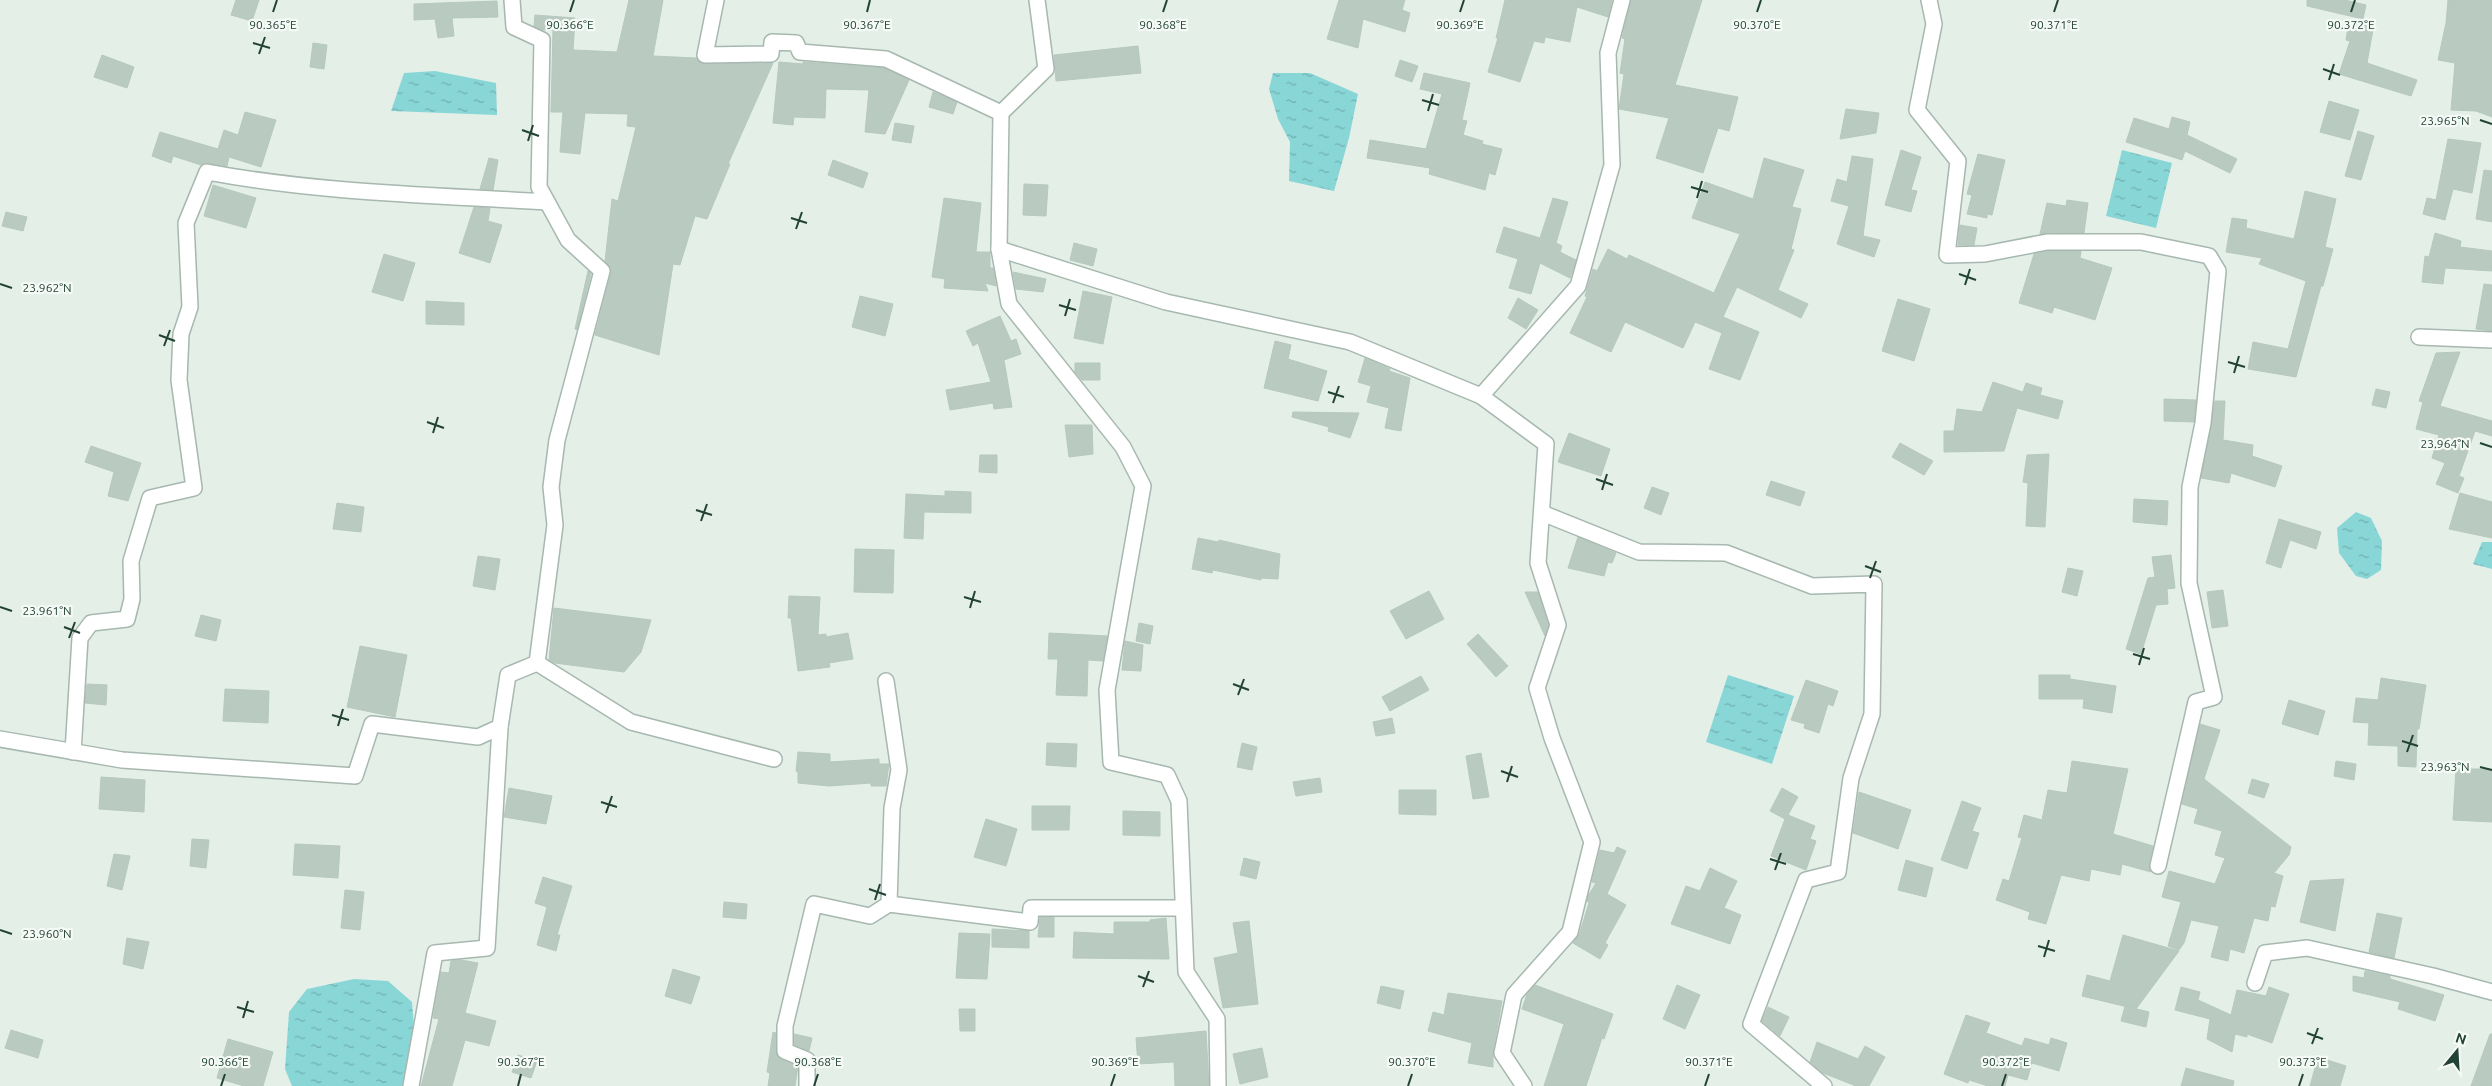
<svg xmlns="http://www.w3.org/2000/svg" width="2492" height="1086" font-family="Ubuntu,sans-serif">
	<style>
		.water { fill: url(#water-ripples) }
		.building { fill: #b9cac1; stroke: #b6c9be }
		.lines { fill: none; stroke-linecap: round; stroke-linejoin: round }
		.street-casing { stroke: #a6b8af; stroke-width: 18 }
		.street { stroke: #fff; stroke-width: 15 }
		.ticks { fill: none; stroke: #224235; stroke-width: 2 }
		.ticks-label { font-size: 12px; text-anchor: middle; fill: #224235; stroke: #f5faf7; stroke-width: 4.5; stroke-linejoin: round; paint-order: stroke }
	</style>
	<defs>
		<pattern id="water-ripples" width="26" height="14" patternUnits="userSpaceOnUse" patternTransform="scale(1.25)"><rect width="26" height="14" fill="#89d6d7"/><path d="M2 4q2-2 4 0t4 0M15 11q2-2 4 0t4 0" fill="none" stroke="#70afaf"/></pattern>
	</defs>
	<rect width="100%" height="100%" fill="#e4efe8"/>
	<g class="water">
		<path d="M435,71L496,83L497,115L391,111L404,73Z"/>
		<path d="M1273,73H1310L1358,94L1349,138L1334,191L1289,181L1290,142L1278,119L1269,89Z"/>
		<path d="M2122,150L2172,163L2156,228L2106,216Z"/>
		<path d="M2356,512L2371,518L2382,541L2381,570L2367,579L2356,576L2339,553L2337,528Z"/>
		<path d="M2482,542H2492V569L2473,564Z"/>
		<path d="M1728,675L1794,696L1772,764L1706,742Z"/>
		<path d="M354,979L388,981L412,1002L415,1039L404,1086H292L285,1069L289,1012L307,989Z"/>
	</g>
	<g class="building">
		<path d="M236,0H259L252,21L231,15Z"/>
		<path d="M629,0H663L653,56L696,58L705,64L773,63L728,164H730L707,219L695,216L680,265L673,264L659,355L595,335L611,273V268L605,261L612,199L618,201L636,127L627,126L628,114L585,113L580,154L560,152L563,112H551L553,30H542L534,26L535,15L575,18L573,50L617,52Z"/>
		<path d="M1339,0H1405L1402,10L1410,13L1405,32L1363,19L1358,48L1327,39Z"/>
		<path d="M1505,0H1612L1608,17L1577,7L1570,42L1545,37L1544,43L1534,41L1520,82L1488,72L1498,38H1496Z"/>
		<path d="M1631,0H1702L1675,85L1738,97L1729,131L1718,128L1703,173L1656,158L1669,118L1619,109L1624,74L1620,73L1625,39L1622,38Z"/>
		<path d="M2307,0H2345L2366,5L2363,19L2307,6Z"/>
		<path d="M2448,0H2492V117L2476,111L2451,110L2455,63L2438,60L2446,23Z"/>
		<path d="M497,1L498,17L452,18L454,36L438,38L435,19L414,20V4Z"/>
		<path d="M2349,20L2374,24L2367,63L2417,80L2411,96L2339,74L2350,41L2346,40Z"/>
		<path d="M313,43L327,45L324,69L310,67Z"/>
		<path d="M1138,46L1141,73L1056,81L1054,55Z"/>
		<path d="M102,55L134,67L127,88L94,77Z"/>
		<path d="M1400,60L1418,66L1412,82L1395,76Z"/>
		<path d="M779,62L803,64V62L884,68L909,80L885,134L865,132L869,90L826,89L825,118L794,117L793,125L773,123Z"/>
		<path d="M1424,73L1470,83L1462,120L1467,121L1463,135L1483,141L1482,144L1502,149L1495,175L1489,173L1485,190L1429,174L1430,168L1367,158L1370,140L1426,149L1442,94L1420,89Z"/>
		<path d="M933,92L957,102L953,114L929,107Z"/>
		<path d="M2329,101L2359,110L2350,140L2320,132Z"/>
		<path d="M1846,109L1879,113L1876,133L1840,139Z"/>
		<path d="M245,112L276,120L261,167L229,157L227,166L208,163L201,165L173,156L171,163L152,156L160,132L218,149L224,130L238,135Z"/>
		<path d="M2172,117L2190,122L2187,135L2237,159L2230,173L2185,151L2182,160L2126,142L2134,118L2169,129Z"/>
		<path d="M895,123L914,126L911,143L892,140Z"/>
		<path d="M2358,131L2374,136L2361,180L2345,176Z"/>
		<path d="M2448,139L2481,143L2472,193L2453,189L2445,220L2423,214L2427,198L2436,200Z"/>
		<path d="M1901,150L1921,157L1911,190L1917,191L1911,212L1885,205Z"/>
		<path d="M1978,154L2005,160L1992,215L1987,214V218L1967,214L1972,195L1967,194Z"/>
		<path d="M1852,156L1873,159L1863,236L1880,240L1874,257L1837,244L1849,206L1831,201L1837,179L1847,182Z"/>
		<path d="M489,158L498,160L493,190L480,189Z"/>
		<path d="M1764,158L1804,170L1792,207L1801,209L1791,249L1794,250L1778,290L1808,304L1801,318L1737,287L1723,317L1759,332L1740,380L1709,369L1722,333L1695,322L1683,348L1625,322L1611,352L1570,333L1587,297L1585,296L1593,269L1597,271L1608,249L1627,259L1629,255L1714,293L1740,234L1692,218L1705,182L1753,199Z"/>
		<path d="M833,160L868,173L863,188L828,175Z"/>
		<path d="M2484,170L2492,171V222L2476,219Z"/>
		<path d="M1024,184L1048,185L1046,216L1023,215Z"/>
		<path d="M213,185L256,198L246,228L204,216Z"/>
		<path d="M2305,191L2336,199L2325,247L2333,249L2323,286H2321L2296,377L2248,369L2253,342L2288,349L2306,281L2259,264L2262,258L2226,252L2232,218L2247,220L2246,228L2294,239Z"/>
		<path d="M944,198L981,203L976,252H990V268H993L996,286L985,283L988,291L944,288L945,279L932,277Z"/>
		<path d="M1553,198L1568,202L1556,243L1562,246L1560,252L1576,260L1570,278L1540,263L1531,294L1509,288L1518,259L1496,252L1504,227L1540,238Z"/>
		<path d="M2067,200L2088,203L2084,233L2040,234L2047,203L2066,206Z"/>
		<path d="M474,207L490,208L488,221L502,225L490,263L459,253Z"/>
		<path d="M6,212L27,217L23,231L2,226Z"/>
		<path d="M1960,225L1977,228L1974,245H1958Z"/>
		<path d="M2435,233L2461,241L2460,247L2492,251V271L2445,268L2443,284L2422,282L2425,256L2429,257Z"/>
		<path d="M1074,243L1097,249L1093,266L1070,260Z"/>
		<path d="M2048,251H2081L2080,258L2112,268L2095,320L2054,307L2052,313L2019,303L2034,254Z"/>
		<path d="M384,254L415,263L403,301L372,292Z"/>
		<path d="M588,271L591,274L577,330L575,329Z"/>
		<path d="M1013,272L1046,279L1043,292L1016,289Z"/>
		<path d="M2484,284L2492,285V331L2476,329Z"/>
		<path d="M1083,291L1112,297L1103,344L1074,338Z"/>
		<path d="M860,296L893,304L885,336L852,327Z"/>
		<path d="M1518,298L1538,310L1526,329L1508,318Z"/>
		<path d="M1898,299L1930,309L1914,361L1882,351Z"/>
		<path d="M426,301L464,303V325L426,324Z"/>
		<path d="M1000,316L1011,341L1016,339L1021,354L1004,360L1012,407L994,409L993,403L950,410L946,390L991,382L978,343L973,346L966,331Z"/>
		<path d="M1275,341L1291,345L1288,359L1327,371L1318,401L1264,388Z"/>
		<path d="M2460,352L2440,406L2492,421V436L2475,431L2459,476L2464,478L2458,493L2436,484L2445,463L2432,458L2439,435L2416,429L2423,402L2419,401L2436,353Z"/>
		<path d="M1365,358L1390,369L1389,371L1410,378L1401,431L1385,428L1389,408L1367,402L1371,386L1358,382Z"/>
		<path d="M1075,363H1100V380H1082L1075,372Z"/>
		<path d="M1993,382L2023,392L2026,383L2042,388L2040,395L2063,401L2058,419L2017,408L2004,451L1944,452V431H1954L1957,409L1982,412Z"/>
		<path d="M2376,389L2390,392L2386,408L2372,405Z"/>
		<path d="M2164,399L2196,400L2194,422L2164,421Z"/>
		<path d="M2215,401H2225L2223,440L2253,445L2252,456L2282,466L2275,487L2231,473L2229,483L2201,478Z"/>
		<path d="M1293,412L1359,413L1350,438L1328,431L1329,427L1292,417Z"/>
		<path d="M1065,425H1092L1093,454L1069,457Z"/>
		<path d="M1569,433L1610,449L1601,476L1558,462Z"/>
		<path d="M1900,443L1933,461L1924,475L1892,457Z"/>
		<path d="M91,446L141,463L128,501L108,496L114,472L85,462Z"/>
		<path d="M2049,454L2045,527L2026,526L2028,483L2023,482L2027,455Z"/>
		<path d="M980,455H997V473L979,472Z"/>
		<path d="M1771,481L1805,492L1800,506L1766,495Z"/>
		<path d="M1652,487L1669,493L1661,515L1644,508Z"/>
		<path d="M945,491L971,492V513L924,512L923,539L904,538L906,494L945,496Z"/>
		<path d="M2460,493L2492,502V538L2449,529Z"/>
		<path d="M2134,499L2168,501L2167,525L2133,522Z"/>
		<path d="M337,503L364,507L361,532L333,529Z"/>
		<path d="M2279,519L2321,532L2316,549L2290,540L2281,568L2266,563Z"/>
		<path d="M1578,537L1616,553L1612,563L1608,562L1604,576L1568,568Z"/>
		<path d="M1198,538L1218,542L1219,540L1280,554L1278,579L1261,578V580L1213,570L1212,573L1192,569Z"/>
		<path d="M855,549L894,550L893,593L854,592Z"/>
		<path d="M2171,555L2175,588L2167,589L2168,604L2156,605L2141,654L2126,649L2148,578L2155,577L2152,557Z"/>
		<path d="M478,556L500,559L495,590L473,586Z"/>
		<path d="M2068,568L2083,571L2077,596L2062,592Z"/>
		<path d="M2223,590L2228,626L2212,628L2207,592Z"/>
		<path d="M1429,591L1444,619L1406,639L1390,611Z"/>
		<path d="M1525,592H1538L1548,625L1545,636Z"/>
		<path d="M789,596L820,597L818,635L826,634V637L848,633L853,659L829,663L830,667L798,671L791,618H788Z"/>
		<path d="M554,608L651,620L641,652L624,672L555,663L549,660Z"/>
		<path d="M201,615L221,620L216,641L195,636Z"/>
		<path d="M1139,623L1153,626L1150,644L1136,641Z"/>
		<path d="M1049,633L1107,636L1103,661L1088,660L1087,696L1056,695L1058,659H1048Z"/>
		<path d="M1478,634L1508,666L1496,677L1467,644Z"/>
		<path d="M1125,641L1143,645L1141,671L1122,670Z"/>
		<path d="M360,646L407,655L395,717L347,707Z"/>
		<path d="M2039,675H2070V679L2116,686L2112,713L2083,708L2084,699H2039Z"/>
		<path d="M1421,676L1429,690L1390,711L1382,697Z"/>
		<path d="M2381,678L2426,685L2419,729H2417L2416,767L2398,766V746L2368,745L2369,723L2353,722L2356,698L2378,700Z"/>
		<path d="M1806,680L1838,691L1833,706L1828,704L1819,733L1804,728L1805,724L1791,720Z"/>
		<path d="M87,684L107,685L106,705L85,703Z"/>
		<path d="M225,689L269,691L268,723L223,721Z"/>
		<path d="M2289,700L2325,711L2318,735L2282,724Z"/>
		<path d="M1392,718L1395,733L1376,736L1373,722Z"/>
		<path d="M2200,724L2220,730L2204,779L2291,847L2289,855L2274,873L2283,876L2275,907L2271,906L2268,921L2254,918L2244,953L2230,949L2228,961L2211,957L2219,926L2191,920L2184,943L2179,950L2168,946L2181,902L2162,897L2169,871L2215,884L2225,858L2215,855L2222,831L2194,823L2198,809L2182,804Z"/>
		<path d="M1047,743L1077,744L1076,767L1046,765Z"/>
		<path d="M1242,743L1257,747L1252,770L1237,767Z"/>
		<path d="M798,752L830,754V762L879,759V764H889L886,786H871V783L829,786L798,783V772L796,771Z"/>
		<path d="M1481,753L1489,797L1473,799L1466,756Z"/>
		<path d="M2072,761L2128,769L2113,834L2153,846L2149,864L2151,872L2122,864L2120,875L2091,869L2089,881L2061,875L2046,924L2028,919L2030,912L1996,900L2003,879L2009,881L2022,838L2018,837L2024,815L2042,820L2048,790L2067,793Z"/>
		<path d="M2336,761L2356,764L2354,780L2334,776Z"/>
		<path d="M2456,769H2492V822L2453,820Z"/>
		<path d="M101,777L145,780L144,812L99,809Z"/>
		<path d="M1320,778L1322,792L1296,796L1293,782Z"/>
		<path d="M2252,779L2269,784L2264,798L2248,793Z"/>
		<path d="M509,788L552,796L546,824L504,817Z"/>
		<path d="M1782,788L1798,797L1788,815L1815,826L1810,839L1816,841L1806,870L1771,856L1785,819L1770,811Z"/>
		<path d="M1399,790H1436V815L1399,814Z"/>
		<path d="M1859,792L1911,810L1898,849L1853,833Z"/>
		<path d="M1962,801L1981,808L1972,831L1979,833L1967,869L1941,860Z"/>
		<path d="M1032,806H1070L1069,830H1032Z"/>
		<path d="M1123,811L1160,812V836L1123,835Z"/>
		<path d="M986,819L1017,829L1006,866L974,857Z"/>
		<path d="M192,839L209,840L206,868L190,866Z"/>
		<path d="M295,844L340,846L338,878L293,875Z"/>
		<path d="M1617,847L1626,851L1607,894L1626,905L1605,943L1608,945L1600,959L1573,943L1579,935L1589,903L1587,901L1588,896L1596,883L1592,882L1600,850L1614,853Z"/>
		<path d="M114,854L130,856L122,890L107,886Z"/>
		<path d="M1244,858L1260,862L1256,879L1240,875Z"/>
		<path d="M1906,860L1933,868L1926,897L1898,890Z"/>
		<path d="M1710,868L1737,881L1724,908L1741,915L1730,944L1671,924L1686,886L1700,891Z"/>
		<path d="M543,877L572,886L557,935H560L556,951L537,945L547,907L535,903Z"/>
		<path d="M2344,879L2335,931L2300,922L2310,881Z"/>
		<path d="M345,890L364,892L360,930L341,928Z"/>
		<path d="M724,902L747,904L746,919L723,917Z"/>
		<path d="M2377,913L2402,918L2394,958L2369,952Z"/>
		<path d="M1040,917H1054V937H1038Z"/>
		<path d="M1166,918L1169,959L1073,958L1074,932L1114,934V922H1150V920Z"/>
		<path d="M1249,921L1258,1004L1223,1008L1214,958L1238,953L1233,923Z"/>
		<path d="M992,929L1029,931V948L992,947Z"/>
		<path d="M959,933L990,934L987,979L956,978Z"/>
		<path d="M2123,935L2179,951L2136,1009L2082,996L2087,975L2110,981Z"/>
		<path d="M127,938L149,942L143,969L123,964Z"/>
		<path d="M461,960L478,963L465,1013L496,1021L489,1046L465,1040L452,1086H421L439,1019L433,1018L441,972L449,973L451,961Z"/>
		<path d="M673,969L700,977L691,1004L665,996Z"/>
		<path d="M2365,971L2390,976V979L2444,995L2435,1021L2398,1009L2400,1002L2353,991V976L2364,978Z"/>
		<path d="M1535,985L1613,1014L1604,1039L1602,1038L1586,1086H1544L1564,1024L1522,1009L1527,994Z"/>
		<path d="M1677,985L1700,995L1685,1029L1663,1019Z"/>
		<path d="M1381,986L1404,991L1400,1009L1377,1003Z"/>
		<path d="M2181,987L2200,992L2198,1000L2231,1015L2237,990L2266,996L2269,987L2289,994L2272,1043L2247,1034V1037L2235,1034L2232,1052L2207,1039L2210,1019L2175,1010Z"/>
		<path d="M1448,993L1502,1001L1493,1051V1067L1468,1063L1472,1043L1428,1031L1433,1012L1444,1015Z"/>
		<path d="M2125,1006L2149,1012L2146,1027L2121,1021Z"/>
		<path d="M1768,1007L1789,1017L1780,1036L1762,1021Z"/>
		<path d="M959,1009H975V1031H960Z"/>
		<path d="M1966,1015L1990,1023L1986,1033L2022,1046L2025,1038L2049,1045L2051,1038L2067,1043L2059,1071L2032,1063L2027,1080L2008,1075L2005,1086H1988L1969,1080L1968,1083L1944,1074Z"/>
		<path d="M11,1030L43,1040L38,1058L5,1048Z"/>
		<path d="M1206,1031L1209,1086H1175L1174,1062L1138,1064L1136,1038Z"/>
		<path d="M773,1032L776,1033L778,1057L798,1066L795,1086H768L770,1073L767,1072Z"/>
		<path d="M794,1034L812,1038L809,1051L794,1045Z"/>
		<path d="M2490,1034H2492V1086H2471Z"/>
		<path d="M228,1039L273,1052L263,1086H244L217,1078Z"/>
		<path d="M1817,1042L1858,1059L1865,1046L1885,1057L1869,1086H1856L1823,1073L1810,1062Z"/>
		<path d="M1262,1048L1268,1077L1240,1084L1233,1054Z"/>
		<path d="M518,1055L537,1061L531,1078L512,1072Z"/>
		<path d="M2318,1057L2346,1066L2340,1086H2310Z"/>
		<path d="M2186,1068L2234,1081L2233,1086H2181Z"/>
	</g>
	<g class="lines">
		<defs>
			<g id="street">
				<path d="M716,0L705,55L771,54L772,42L796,43L800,52L886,59L1001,113"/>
				<path d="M1037,0L1046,69L1001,113L999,249L1009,304L1123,447L1143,486L1107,690L1111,762L1167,775L1179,801L1186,972L1217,1019L1218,1086"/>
				<path d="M1929,0L1934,24L1917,110L1958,161L1947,255L1985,254L2047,242H2141L2209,256L2218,271L2203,423L2190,487L2189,583L2214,697L2196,702L2158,866"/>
				<path d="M999,249L1166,302L1350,342L1481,396L1546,444L1538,563L1558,625L1537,688L1552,738L1592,842L1570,932L1514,995L1502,1053L1524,1086"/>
				<path d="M2419,337L2492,340"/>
				<path d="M1481,396L1578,286L1612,165L1608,53L1622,0"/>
				<path d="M1542,513L1639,552L1726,553L1812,586L1874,584L1872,714L1851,778L1838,872L1806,880L1751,1024L1824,1086"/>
				<path d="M537,663L631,722L774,759"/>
				<path d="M886,681L899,770L892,808L889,904"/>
				<path d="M0,739L122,760L355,776L372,724L478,737L500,727"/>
				<path d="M73,752L80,638L91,623L127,619L132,599L131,561L150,498L194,488L179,380L181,334L190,307L186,223L207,172C319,193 434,195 547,202"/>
				<path d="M2255,983L2265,953L2307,948L2433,976L2492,992"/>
				<path d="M411,1086L435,953L487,948L500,727L508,675L537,663L555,525L551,487L557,440L602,271L568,240L539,187L542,40L514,27L512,0"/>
				<path d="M807,1086V1060L785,1051V1026L814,904L870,916L889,904L1030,922L1031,908H1183"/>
			</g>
		</defs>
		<use href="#street" class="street-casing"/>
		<use href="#street" class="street"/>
	</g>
	<path class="ticks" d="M273,12L277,0M570,12L574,0M867,12L870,0M1163,12L1167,0M1460,12L1464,0M1757,12L1761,0M2054,12L2058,0M2351,12L2355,0M253,43L270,48M259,54L265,37M2323,69L2340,75M2329,80L2334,64M1422,100L1439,105M1428,111L1433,94M2480,120L2492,124M522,130L539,136M528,141L533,125M1691,187L1708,192M1697,198L1702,181M791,218L807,223M796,229L802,212M1959,274L1976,280M0,284L12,288M1965,285L1970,269M1059,305L1076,310M1065,316L1070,299M159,335L175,341M164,346L170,330M2228,362L2245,367M2234,373L2239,356M1328,392L1344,397M1333,403L1339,386M427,422L444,428M433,433L438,417M2480,443L2492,447M1596,479L1613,485M1602,490L1607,474M696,510L712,515M701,521L707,504M1865,566L1881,572M1870,578L1876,561M964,597L981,602M0,607L12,611M970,608L975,591M64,627L80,633M69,638L75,622M2133,654L2150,659M2139,665L2144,648M1233,684L1249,690M1238,695L1244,679M332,715L349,720M338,726L343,709M2402,741L2418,746M2407,752L2413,735M2480,767L2492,770M1501,771L1518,777M1507,782L1512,766M601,802L617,807M606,813L612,796M1770,859L1786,864M1775,870L1781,853M869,889L886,895M875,900L880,884M0,930L12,934M2038,946L2055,951M2044,957L2049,940M1138,976L1154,982M1143,987L1149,971M237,1007L254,1012M243,1018L248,1001M2307,1033L2323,1039M2312,1044L2318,1028M221,1086L225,1074M518,1086L521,1074M814,1086L818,1074M1111,1086L1115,1074M1408,1086L1412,1074M1705,1086L1709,1074M2002,1086L2006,1074M2299,1086L2303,1074"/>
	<g class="ticks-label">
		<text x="273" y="29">90.365°E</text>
		<text x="570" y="29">90.366°E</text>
		<text x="867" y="29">90.367°E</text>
		<text x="1163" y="29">90.368°E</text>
		<text x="1460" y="29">90.369°E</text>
		<text x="1757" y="29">90.370°E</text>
		<text x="2054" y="29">90.371°E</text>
		<text x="2351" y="29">90.372°E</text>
		<text x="2445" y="125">23.965°N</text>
		<text x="47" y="292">23.962°N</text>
		<text x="2445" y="448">23.964°N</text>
		<text x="47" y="615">23.961°N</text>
		<text x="2445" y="771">23.963°N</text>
		<text x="47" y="938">23.960°N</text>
		<text x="225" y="1066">90.366°E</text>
		<text x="521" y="1066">90.367°E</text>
		<text x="818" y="1066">90.368°E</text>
		<text x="1115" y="1066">90.369°E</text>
		<text x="1412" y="1066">90.370°E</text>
		<text x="1709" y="1066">90.371°E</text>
		<text x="2006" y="1066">90.372°E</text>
		<text x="2303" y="1066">90.373°E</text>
	</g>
	<g transform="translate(2457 1051) rotate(18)" stroke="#f5faf7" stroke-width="4" paint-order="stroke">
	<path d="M0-4L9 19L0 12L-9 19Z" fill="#224235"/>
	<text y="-8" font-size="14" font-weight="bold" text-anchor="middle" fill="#224235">N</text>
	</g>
</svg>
